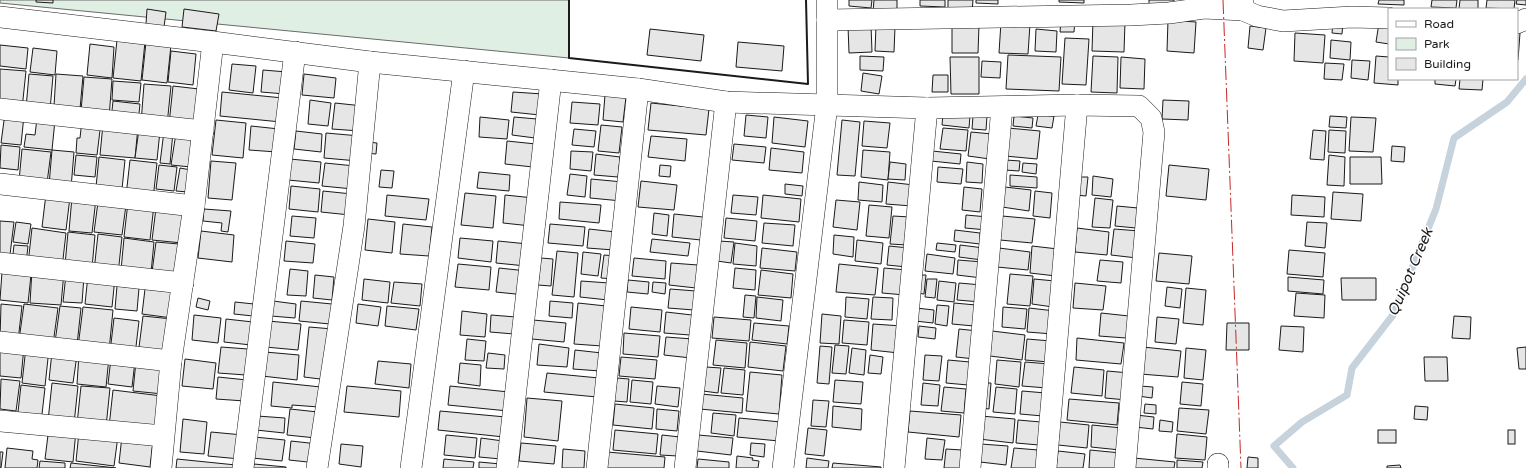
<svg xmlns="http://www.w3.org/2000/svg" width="1526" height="468" font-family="'Varela Round',sans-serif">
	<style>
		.green { fill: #e0efe3; stroke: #6a6a6a }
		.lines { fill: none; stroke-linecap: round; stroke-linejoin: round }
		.stream { stroke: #c6d2dc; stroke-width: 7 }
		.building { fill: #e6e6e6; stroke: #1a1a1a }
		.minor-casing { stroke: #1a1a1a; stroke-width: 22 }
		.minor { stroke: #fff; stroke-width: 21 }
		.wall { stroke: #1a1a1a; stroke-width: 2 }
		.power { stroke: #c62828; stroke-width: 1; stroke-dasharray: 14 3 2 3; stroke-linecap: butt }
		.labels { text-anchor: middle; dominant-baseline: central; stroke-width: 3; stroke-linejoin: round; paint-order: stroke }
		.water-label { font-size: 15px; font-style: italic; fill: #1a1a1a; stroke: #fff }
	</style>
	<rect width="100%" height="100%" fill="#fff"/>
	<path class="green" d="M0,0H569V58L0,3Z"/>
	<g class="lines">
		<path class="stream" d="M1293,468L1274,446L1302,422L1347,395L1352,368L1393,315L1436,209L1454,138L1507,102L1526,79"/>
	</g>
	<g class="building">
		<path d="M36,0H53V3L36,2Z"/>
		<path d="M849,0H872L871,8L849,6Z"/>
		<path d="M874,0H897V13L873,12Z"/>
		<path d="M920,0H945V7L920,6Z"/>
		<path d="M948,0H973L972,12L948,11Z"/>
		<path d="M976,0H998V4L976,3Z"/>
		<path d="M1059,0H1084V3L1059,2Z"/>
		<rect x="1149" y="0" width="25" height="9"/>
		<path d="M1379,0H1404V5L1378,4Z"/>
		<path d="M1432,0H1457L1456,8L1431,7Z"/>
		<path d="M1460,0H1478V9H1459Z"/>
		<path d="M1487,0H1515L1514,9L1486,8Z"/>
		<path d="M1517,0H1526V5L1516,4Z"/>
		<path d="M147,9L166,12L164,27L146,24Z"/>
		<path d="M184,9L219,14L216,31L182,27Z"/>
		<path d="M1061,19H1075L1074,32H1060Z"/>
		<path d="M1093,20L1125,22L1124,52L1092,51Z"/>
		<path d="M1168,20L1196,22L1194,53L1167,51Z"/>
		<path d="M1333,21L1343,22L1342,34L1332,33Z"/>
		<path d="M1001,22L1030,24L1028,54L999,53Z"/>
		<path d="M1379,23L1389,24V44L1376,42Z"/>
		<path d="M871,25L872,52L849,53L848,26Z"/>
		<path d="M876,25L895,27L894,52L875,51Z"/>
		<path d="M952,25H979L978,53H952Z"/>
		<path d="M1250,26L1266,28L1263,50L1248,48Z"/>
		<path d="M650,29L704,35L701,61L647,55Z"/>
		<path d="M1036,29L1057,31L1056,52L1035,51Z"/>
		<path d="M1517,32L1520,33L1518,60H1517Z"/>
		<path d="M1295,33L1325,35L1323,63L1294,61Z"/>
		<path d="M1065,38L1089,39L1086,85L1062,84Z"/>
		<path d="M117,40L145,42L141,81L113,78Z"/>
		<path d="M1331,40L1351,42L1350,60L1330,58Z"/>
		<path d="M146,42L171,45L167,83L142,80Z"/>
		<path d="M738,42L784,46L782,71L736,67Z"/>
		<path d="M90,44L114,47L112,78L87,75Z"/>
		<path d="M0,45L28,48L26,69L0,66Z"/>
		<path d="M33,48L57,51L55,75L30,72Z"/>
		<path d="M171,51L196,54L193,85L168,82Z"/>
		<path d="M1008,55L1061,57L1059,91L1006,89Z"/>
		<path d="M860,56L884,57L883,71L860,70Z"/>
		<path d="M1093,56L1118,57L1117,93L1091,92Z"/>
		<path d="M1376,56L1389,57V79H1398V85L1374,83Z"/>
		<path d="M950,57H979V94H951Z"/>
		<path d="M1121,57L1145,59L1144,89L1120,88Z"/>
		<path d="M1352,60L1370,61L1368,80L1351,78Z"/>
		<path d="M982,61L1001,62L1000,78L981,77Z"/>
		<path d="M1325,63L1344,64L1342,80L1324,79Z"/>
		<path d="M232,64L256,66L253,93L229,90Z"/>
		<path d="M0,69L26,71L22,109L0,107Z"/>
		<path d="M263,70L287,72L285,94L261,92Z"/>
		<path d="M863,73L882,76L879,94L861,91Z"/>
		<path d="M29,74L53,76L50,110L26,108Z"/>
		<path d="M56,74L83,76L80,109L54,106Z"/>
		<path d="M304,74L336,78L334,98L302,95Z"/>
		<path d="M933,75H948V92H932Z"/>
		<path d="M84,77L112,79L109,118L81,111Z"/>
		<path d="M1435,79H1456L1455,86L1435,84Z"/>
		<path d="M1460,79H1483L1482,90L1459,89Z"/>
		<path d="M113,81L141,83L139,102L112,100Z"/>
		<path d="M144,84L171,86L167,125L141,123Z"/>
		<path d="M173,86L199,89L195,126L169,124Z"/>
		<path d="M222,92L283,98L281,122L220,116Z"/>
		<path d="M513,92L543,94L540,115L511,112Z"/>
		<path d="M605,95L626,97L623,122L603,120Z"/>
		<path d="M310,100L331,103L328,126L308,124Z"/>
		<path d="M1163,100L1189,101L1188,120L1162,119Z"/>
		<path d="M113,101L140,104L138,123L111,120Z"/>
		<path d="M572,102L600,104L598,125L570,123Z"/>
		<path d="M335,103L363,106L360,131L332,129Z"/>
		<path d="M651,103L709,109L706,135L648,130Z"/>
		<path d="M5,113L24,115L21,145L1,143Z"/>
		<path d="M943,114L970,116L969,128L942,125Z"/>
		<path d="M746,115L768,117L766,138L744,136Z"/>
		<path d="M1038,115L1054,116L1052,128L1036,126Z"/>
		<path d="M973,116H987L986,130L972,129Z"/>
		<path d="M1014,116L1033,118L1032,128L1013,126Z"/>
		<path d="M1330,116L1347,117L1346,128L1329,127Z"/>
		<path d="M480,117L509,120L507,139L479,137Z"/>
		<path d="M514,117L537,119L535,138L512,135Z"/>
		<path d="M774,117L808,121L805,147L772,143Z"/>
		<path d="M1351,117L1376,118L1373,152L1349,151Z"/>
		<path d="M37,118L55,120L52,150L24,147L26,134L35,135Z"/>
		<path d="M82,120L101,122L97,155L76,153L77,138H80Z"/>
		<path d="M216,120L246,123L243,158L212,155Z"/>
		<path d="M842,120L860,122L855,176L837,175Z"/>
		<path d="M864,121L890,123L887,148L862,146Z"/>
		<path d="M103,124L138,127L135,158L100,155Z"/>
		<path d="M601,125L622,127L619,153L598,151Z"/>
		<path d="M251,126L279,129L277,152L249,150Z"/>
		<path d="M943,128L968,130L966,151L940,149Z"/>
		<path d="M1008,128L1040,131L1037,159L1005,156Z"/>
		<path d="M139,129L160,131L157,160L135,158Z"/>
		<path d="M574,129L596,131L594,147L572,145Z"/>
		<path d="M1313,130L1326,131L1324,160L1310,159Z"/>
		<path d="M1329,130L1346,131L1345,153L1328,152Z"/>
		<path d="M164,131L173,132L170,164L160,163Z"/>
		<path d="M296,131L322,134L321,152L294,149Z"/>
		<path d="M971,132L992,134L990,159L968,156Z"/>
		<path d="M176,133L196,135L191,167L171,165Z"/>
		<path d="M326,133L360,136L358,161L324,158Z"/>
		<path d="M651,136L687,139L685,161L648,157Z"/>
		<path d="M507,141L536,144L533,167L505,164Z"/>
		<path d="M367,142L377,143L376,154L365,153Z"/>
		<path d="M734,144L766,147L764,163L732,160Z"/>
		<path d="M1,145L20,147L18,170L0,168Z"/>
		<path d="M1392,146L1405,147L1404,162L1391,161Z"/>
		<path d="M771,148L804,152L802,173L769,170Z"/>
		<path d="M22,149L51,152L47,183L19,181Z"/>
		<path d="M52,150L74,152L71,188L49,185Z"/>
		<path d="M863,150L890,152L888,180L861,177Z"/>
		<path d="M571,151L593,152L591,171L570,169Z"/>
		<path d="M932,151L961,154L960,164L931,161Z"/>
		<path d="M596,154L620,157L618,177L594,175Z"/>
		<path d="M76,155L97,157L95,177L74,175Z"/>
		<path d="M1329,155L1345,157L1344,186L1327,185Z"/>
		<path d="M99,157L125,160L122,189L96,187Z"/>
		<path d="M1350,157H1381L1382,184H1350Z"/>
		<path d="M290,159L321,162L319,183L288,180Z"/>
		<path d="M130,160L157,163L153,199L126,196Z"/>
		<path d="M1006,160L1020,161L1019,171L1005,170Z"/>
		<path d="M211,161L236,163L232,200L208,198Z"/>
		<path d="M890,162L906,164L905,180L888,179Z"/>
		<path d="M967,162L983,164L982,183L966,182Z"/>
		<path d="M325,163L355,166L353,189L322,186Z"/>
		<path d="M1023,163L1037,164L1036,174L1022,172Z"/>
		<path d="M159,165L177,167L174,191L156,189Z"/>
		<path d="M660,165L671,166L670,177L659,176Z"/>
		<path d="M1169,165L1209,169L1206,200L1166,196Z"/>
		<path d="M938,167L963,169L961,184L937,182Z"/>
		<path d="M180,168L191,170L188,192L176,191Z"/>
		<path d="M381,170L394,171L392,188L379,187Z"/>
		<path d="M479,172L510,175L509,191L477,188Z"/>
		<path d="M570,174L587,176L585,197L567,195Z"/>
		<path d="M1010,175L1037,177V188L1010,186Z"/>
		<path d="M1093,176L1113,179L1111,197L1092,195Z"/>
		<path d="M1078,177H1088L1086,196L1076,195Z"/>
		<path d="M591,179L623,182L622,201L590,198Z"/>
		<path d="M641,181L677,185L674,210L638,207Z"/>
		<path d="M859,182L883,185L882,202L858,200Z"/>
		<path d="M888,182L914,185L912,206L886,204Z"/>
		<path d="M785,184L803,186L802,196L785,194Z"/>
		<path d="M291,186L320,189L318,212L289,209Z"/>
		<path d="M964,187L982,189L980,212L962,210Z"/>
		<path d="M1005,187L1031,190L1029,211L1002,207Z"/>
		<path d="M323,191L352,194L350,215L321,212Z"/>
		<path d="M1035,191L1052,193L1050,218L1033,216Z"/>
		<path d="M1333,192L1363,194L1361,221L1331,219Z"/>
		<path d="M465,193L496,196L493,228L461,225Z"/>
		<path d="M46,194L70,197L66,230L42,227Z"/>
		<path d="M387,195L429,199L426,220L385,216Z"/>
		<path d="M505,195L534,198L531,226L503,223Z"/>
		<path d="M733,195L758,197L756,215L731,213Z"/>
		<path d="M763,195L801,199L799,222L761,218Z"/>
		<path d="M1292,195L1325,197L1324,217L1291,215Z"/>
		<path d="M72,197L96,199L92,233L69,231Z"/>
		<path d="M1095,198L1113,200L1110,228L1092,227Z"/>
		<path d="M836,200L860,202L857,230L833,227Z"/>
		<path d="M98,202L126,205L122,235L94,232Z"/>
		<path d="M128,202L154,205L150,240L124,237Z"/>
		<path d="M560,202L601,205L599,223L559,219Z"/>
		<path d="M869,205L892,207L889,238L866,236Z"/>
		<path d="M1117,206L1138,208L1136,228L1115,226Z"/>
		<path d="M156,208L185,212L182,243L152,240Z"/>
		<path d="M204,209L231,211L228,232L221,231L222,223L203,221Z"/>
		<path d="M654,213L669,215L667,236L652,234Z"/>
		<path d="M674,214L703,217L701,240L672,237Z"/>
		<path d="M966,215L988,217L987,230L965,228Z"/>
		<path d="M292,216L316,218L314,238L290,236Z"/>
		<path d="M893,216L910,217L907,245L890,244Z"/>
		<path d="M1002,216L1035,219L1032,243L1000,240Z"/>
		<path d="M726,218L757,221L755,241L724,238Z"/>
		<path d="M368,219L395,222L392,253L365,250Z"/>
		<path d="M0,221L14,222L9,263L0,261Z"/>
		<path d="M16,222L31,224L28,244L13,242Z"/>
		<path d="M1307,222L1327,223L1325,248L1305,246Z"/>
		<path d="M764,223L795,225L793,246L762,243Z"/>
		<path d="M403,224L432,227L429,256L400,254Z"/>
		<path d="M550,224L585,227L583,246L548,243Z"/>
		<path d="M32,228L66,233L62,268L28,264Z"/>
		<path d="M1077,228L1109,232L1107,255L1075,252Z"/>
		<path d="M589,229L616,232L614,250L587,248Z"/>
		<path d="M1114,229L1140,231L1137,258L1111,255Z"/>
		<path d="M955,230L980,233V244L954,241Z"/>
		<path d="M201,231L234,235L232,262L198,258Z"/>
		<path d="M68,232L95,235L92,268L65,265Z"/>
		<path d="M98,234L122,237L118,274L94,271Z"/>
		<path d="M834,235L854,237L853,257L833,254Z"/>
		<path d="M124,238L154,242L151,273L121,270Z"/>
		<path d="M460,238L493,241L491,262L458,258Z"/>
		<path d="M652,239L690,243L688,256L650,252Z"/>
		<path d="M857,240L883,243L881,264L855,261Z"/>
		<path d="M286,241L315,244L313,263L284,261Z"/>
		<path d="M498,241L528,244L526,266L496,263Z"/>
		<path d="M719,241L734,242L731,263L717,261Z"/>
		<path d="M156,242L179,244L176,275L152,272Z"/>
		<path d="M735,243L757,246L756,266L733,264Z"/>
		<path d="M937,243L956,245L955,252L936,250Z"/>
		<path d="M14,245L28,246L26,264L12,263Z"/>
		<path d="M960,245L984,248L982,260L959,257Z"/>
		<path d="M889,246L909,248L907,267L887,265Z"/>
		<path d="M1032,246L1058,249L1056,276L1030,273Z"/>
		<path d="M762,248L797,252L795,271L760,268Z"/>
		<path d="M999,248L1030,252L1028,270L997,267Z"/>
		<path d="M1289,250L1325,253L1323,277L1287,274Z"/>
		<path d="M557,251L578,253L574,297L552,295Z"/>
		<path d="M583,252L601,254L598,276L581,274Z"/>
		<path d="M1159,253L1192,256L1189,284L1156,281Z"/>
		<path d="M927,254L955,258L953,274L925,271Z"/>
		<path d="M604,255L617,256L614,279L601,278Z"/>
		<path d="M541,258L553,259L551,286L538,285Z"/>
		<path d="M634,258L666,261L665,279L632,276Z"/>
		<path d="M958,260L983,262L982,278L957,275Z"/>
		<path d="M1100,260L1123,262L1121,283L1097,281Z"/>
		<path d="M671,263L698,265L696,288L669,285Z"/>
		<path d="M458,264L491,267L489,290L455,287Z"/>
		<path d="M839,264L878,268L875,295L836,292Z"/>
		<path d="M499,268L527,271L525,295L496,292Z"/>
		<path d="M735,268L756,270L755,290L733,288Z"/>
		<path d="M884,268L907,270L905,295L882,293Z"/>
		<path d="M290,269L308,271L306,296L287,295Z"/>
		<path d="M32,270L64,272L61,305L30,303Z"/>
		<path d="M761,270L793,274L791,298L758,295Z"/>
		<path d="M2,272L31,275L28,303L0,300Z"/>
		<path d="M66,274L84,276L82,303L63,302Z"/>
		<path d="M1010,274L1033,276L1030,306L1007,304Z"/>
		<path d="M88,275L115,278L112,307L85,304Z"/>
		<path d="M315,275L334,277L332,300L313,298Z"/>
		<path d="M918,275H926L924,294L916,293Z"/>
		<path d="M1288,277L1324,280L1323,294L1288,291Z"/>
		<path d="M1341,278H1376V300H1342Z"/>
		<path d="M364,279L390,282L388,303L362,300Z"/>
		<path d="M927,279H937L935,298L925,297Z"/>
		<path d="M1034,279L1055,281L1053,307L1032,304Z"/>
		<path d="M628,280L649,282L648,294L627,292Z"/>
		<path d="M581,281L609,283L608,300L580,297Z"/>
		<path d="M939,281L956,283L954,302L937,300Z"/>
		<path d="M394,282L422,284L420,306L391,303Z"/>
		<path d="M653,282L666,283L665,294L652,292Z"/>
		<path d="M959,283L982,285L981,302L957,300Z"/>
		<path d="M1075,283L1106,286L1103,310L1073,308Z"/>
		<path d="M117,286L139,288L137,311L115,309Z"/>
		<path d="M1167,287L1182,289L1180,308L1165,306Z"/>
		<path d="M1186,288L1206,290L1203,325L1183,323Z"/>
		<path d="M145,289L174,292L172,318L142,314Z"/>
		<path d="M670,289L696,291L694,310L668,308Z"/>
		<path d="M1296,293L1325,295L1324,318L1294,316Z"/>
		<path d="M745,295L756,296L754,318L743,317Z"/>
		<path d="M757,297L783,300L781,321L756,318Z"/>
		<path d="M846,297L869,299L867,319L845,317Z"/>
		<path d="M873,297L893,298L892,320L871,319Z"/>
		<path d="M198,298L210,301L208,310L196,307Z"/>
		<path d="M273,301L296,304L295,318L271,316Z"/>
		<path d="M301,301L332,304L330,324L299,321Z"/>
		<path d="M550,301L573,303L572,318L549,316Z"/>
		<path d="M235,302L254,304L253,316L234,314Z"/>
		<path d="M578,303L606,306L602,346L574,344Z"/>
		<path d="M954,303L976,305L974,326L952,324Z"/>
		<path d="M1,304L22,306L18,341L0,339Z"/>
		<path d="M24,304L58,308L53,344L19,340Z"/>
		<path d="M358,304L381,307L378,326L356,323Z"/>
		<path d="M937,305L949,306L947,326L935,324Z"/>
		<path d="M60,306L81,308L77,345L55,342Z"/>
		<path d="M387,306L419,309L416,330L385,326Z"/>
		<path d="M83,307L113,310L109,351L78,347Z"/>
		<path d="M631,307L662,310L660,332L629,329Z"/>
		<path d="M1003,307L1027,309L1025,329L1002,327Z"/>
		<path d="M916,308L934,310L933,323L915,321Z"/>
		<path d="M1029,308L1055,311L1053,334L1027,332Z"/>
		<path d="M462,311L487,314L485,337L460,335Z"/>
		<path d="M666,312L692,315L690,335L664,333Z"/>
		<path d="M1101,313L1129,316L1126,338L1099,336Z"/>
		<path d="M822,314L841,316L839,344L820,343Z"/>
		<path d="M194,315L221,318L218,343L192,340Z"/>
		<path d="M491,315L516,317L514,334L490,332Z"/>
		<path d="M143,316L172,319L167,358L138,355Z"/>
		<path d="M1454,316L1471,317L1470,339L1452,338Z"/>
		<path d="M714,317L751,320L749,341L712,338Z"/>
		<path d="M1157,317L1179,319L1176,344L1155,342Z"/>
		<path d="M114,318L139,321L135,355L110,352Z"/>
		<path d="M226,319L253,322L251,345L224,342Z"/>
		<path d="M533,320L566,323L564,342L532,339Z"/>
		<path d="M844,320L869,322L867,345L842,343Z"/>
		<path d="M268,321L301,324L298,350L265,347Z"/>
		<path d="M754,323L789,326L787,344L752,340Z"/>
		<path d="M1227,323H1249V350H1226Z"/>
		<path d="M873,324L902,326L899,353L871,350Z"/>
		<path d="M919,326L936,328L935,339L918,337Z"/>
		<path d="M1281,326L1304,327L1303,352L1279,350Z"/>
		<path d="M309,327L333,329L328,380L304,377Z"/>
		<path d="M959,329L978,331L975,359L956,357Z"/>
		<path d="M992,331L1025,335L1022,360L990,356Z"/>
		<path d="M624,333L660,336L658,357L623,354Z"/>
		<path d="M666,337L693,339L691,358L664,355Z"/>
		<path d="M1077,338L1124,343L1121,364L1076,360Z"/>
		<path d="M467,339L486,341L484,361L465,360Z"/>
		<path d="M1027,339L1051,341L1049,362L1025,360Z"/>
		<path d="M716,340L747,343L745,368L713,365Z"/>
		<path d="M750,342L786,346L783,371L748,367Z"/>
		<path d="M0,344L24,347L21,378L0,376Z"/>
		<path d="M539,344L569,348L567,367L537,365Z"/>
		<path d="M835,345L849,346L846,374L832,373Z"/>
		<path d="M820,346L832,347L829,384L817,383Z"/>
		<path d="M26,347L49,349L45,386L22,383Z"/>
		<path d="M221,347L248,349L246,375L218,373Z"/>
		<path d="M1143,347L1181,351L1178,377L1140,374Z"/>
		<path d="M1526,347V369H1519L1517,348Z"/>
		<path d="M852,348L866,350L864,375L849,373Z"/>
		<path d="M1186,348L1206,350L1203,380L1184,378Z"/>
		<path d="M575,350L602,353L600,371L573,369Z"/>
		<path d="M52,352L77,355L73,383L49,380Z"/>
		<path d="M265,352L299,355L297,380L262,376Z"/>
		<path d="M488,353L505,355L504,369L486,368Z"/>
		<path d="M79,354L109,357L106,387L77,384Z"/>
		<path d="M870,355L883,357L881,374L868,373Z"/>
		<path d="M925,355L942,356L939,381L923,380Z"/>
		<path d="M621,357L657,360L655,379L619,376Z"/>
		<path d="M1424,357H1447L1448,381H1425Z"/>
		<path d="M111,358L135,361L132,387L108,384Z"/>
		<path d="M185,359L216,363L213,389L182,386Z"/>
		<path d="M948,360L970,362L968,385L946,383Z"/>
		<path d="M997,360L1021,362L1019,387L995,384Z"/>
		<path d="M136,361L166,364L163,394L133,391Z"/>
		<path d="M378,361L411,364L409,388L375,384Z"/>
		<path d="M1025,362L1050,364L1047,388L1022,386Z"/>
		<path d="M460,363L481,365L480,386L458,383Z"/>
		<path d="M706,367L721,368L718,393L703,391Z"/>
		<path d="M1074,367L1104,370L1102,396L1071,393Z"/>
		<path d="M724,368L745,370L743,395L721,393Z"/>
		<path d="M1107,371L1130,373L1127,400L1105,398Z"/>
		<path d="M750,372L782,375L779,414L746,411Z"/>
		<path d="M547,373L599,378L597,397L544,392Z"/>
		<path d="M218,377L247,380L245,401L216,399Z"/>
		<path d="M617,378L629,379L627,402L614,401Z"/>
		<path d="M1,379L20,381L16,411L0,409Z"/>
		<path d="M632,380L653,382L651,404L630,402Z"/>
		<path d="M835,380L863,382L861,404L833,402Z"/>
		<path d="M273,382L321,387L319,407L292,405V408L271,406Z"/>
		<path d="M1182,382L1203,384L1201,406L1180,404Z"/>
		<path d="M52,383L78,386L74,424L48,421Z"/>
		<path d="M923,383L940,385L938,406L921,405Z"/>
		<path d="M983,383H991L989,409L980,408Z"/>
		<path d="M21,385L45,388L41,423L17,421Z"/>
		<path d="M81,386L110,388L106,427L77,424Z"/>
		<path d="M347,386L401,391L399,417L344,412Z"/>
		<path d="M450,386L509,392L508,411L448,405Z"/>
		<path d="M657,386L680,388L678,407L655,404Z"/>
		<path d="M1140,386L1153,387L1152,398L1138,396Z"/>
		<path d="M944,387L966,389L964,413L941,411Z"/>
		<path d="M996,387L1017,389L1015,414L993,412Z"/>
		<path d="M113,390L162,396L157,433L109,427Z"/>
		<path d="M1022,391L1046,393L1043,416L1020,414Z"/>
		<path d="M701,394L743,398L742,413L700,409Z"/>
		<path d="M527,398L562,401L558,441L524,437Z"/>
		<path d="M1069,399L1119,403L1117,425L1067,420Z"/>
		<path d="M813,400L829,401L826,427L811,426Z"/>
		<path d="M615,404L654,408L652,429L613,425Z"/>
		<path d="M1145,404L1156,405V414L1144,413Z"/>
		<path d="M833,406L862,409L861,430L832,427Z"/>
		<path d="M1415,406L1428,407L1427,420L1414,419Z"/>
		<path d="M1179,408L1209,410L1206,434L1177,431Z"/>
		<path d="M290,409L318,412L316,438L287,435Z"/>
		<path d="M657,409L679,411L677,431L656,429Z"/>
		<path d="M440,411L506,417L504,437L438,430Z"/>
		<path d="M910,411L961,415L959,437L908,432Z"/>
		<path d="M713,413L736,415L734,436L711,433Z"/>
		<path d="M1136,415L1154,417L1153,429L1135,427Z"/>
		<path d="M257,416L285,418L284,433L256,430Z"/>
		<path d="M981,416L1015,419L1013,443L979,439Z"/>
		<path d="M739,418L781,422L779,441L737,437Z"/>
		<path d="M183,419L207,422L204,454L180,452Z"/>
		<path d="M1018,420L1041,422L1039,445L1016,443Z"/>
		<path d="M1160,420L1173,422L1172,432L1159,431Z"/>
		<path d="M1060,422L1089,425L1087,448L1058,445Z"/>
		<path d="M1092,425L1122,428L1120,450L1091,447Z"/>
		<path d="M49,427L76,431L73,462L45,459Z"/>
		<path d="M808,428L827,430L824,456L805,454Z"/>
		<path d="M615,430L658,434L656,454L613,450Z"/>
		<rect x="1378" y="430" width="18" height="13"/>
		<rect x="1508" y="430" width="7" height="14"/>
		<path d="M79,432L118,436L114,466L76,461Z"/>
		<path d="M211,432L243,435L240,459L208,456Z"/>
		<path d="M1177,434L1207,437L1205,460L1175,458Z"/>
		<path d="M446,435L477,438L475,458L444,455Z"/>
		<path d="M662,435L680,437L678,456L660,455Z"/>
		<path d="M698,435L733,438L731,455L697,451Z"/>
		<path d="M122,436L153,440L150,467L119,463Z"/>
		<path d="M254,437L285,440L282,461L252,458Z"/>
		<path d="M481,438L503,441L501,459L479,457Z"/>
		<path d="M927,438L945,440L942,460L925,459Z"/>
		<path d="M291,441L318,444L317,463L289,460Z"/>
		<path d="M521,443L556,446L554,464L519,461Z"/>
		<path d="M751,443L765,444L764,457L750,455Z"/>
		<path d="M341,444L363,446L361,467L339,464Z"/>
		<path d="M981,444L1008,446L1006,465L980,462Z"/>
		<path d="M7,448L33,451L32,459L38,460L37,468H5Z"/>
		<path d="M1014,448L1038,450L1036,468H1011Z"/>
		<path d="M563,449L585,451L584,468H562Z"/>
		<path d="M946,449L962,450L960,468H944Z"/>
		<path d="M1090,450L1121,453L1119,468H1089Z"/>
		<path d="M1058,451L1085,454L1083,468H1056Z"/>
		<path d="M0,452H3L1,468H0Z"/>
		<path d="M607,452L665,457L664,468H605Z"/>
		<path d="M737,456L753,458L752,460L759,461L758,468H736Z"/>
		<path d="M1248,457L1258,458V468H1247Z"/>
		<path d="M807,458L829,461L828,468H806Z"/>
		<path d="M1134,458L1175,462L1174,468H1133Z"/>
		<path d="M177,459L236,465V468H176Z"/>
		<path d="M444,459L474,462L473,468H443Z"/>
		<path d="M698,459L729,462V468H697Z"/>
		<path d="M1177,460L1203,462L1202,468H1177Z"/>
		<path d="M40,461L65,463V468H39Z"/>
		<path d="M479,462L501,464V468H479Z"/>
		<path d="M71,463L116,468H70Z"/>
		<path d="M833,463L881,467V468H832Z"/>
		<path d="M254,464L286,467V468H253Z"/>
		<path d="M1400,465L1401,468H1387V466Z"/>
	</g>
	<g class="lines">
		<defs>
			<g id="minor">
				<path d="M1243,0V10L1257,16L1283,21L1352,17L1389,18"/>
				<path d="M0,17L213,42L370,62L638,89L726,102L927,108L1077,105L1139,106L1151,118L1154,132L1125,468"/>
				<path d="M827,20L1131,15L1169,13L1204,8L1243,10"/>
				<path d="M1517,23L1526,19"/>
				<path d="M0,109L203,131"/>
				<path d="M0,184L194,206"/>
				<path d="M0,263L183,283"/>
				<path d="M0,342L171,361"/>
				<path d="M0,421L163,436"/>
				<path d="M161,468L171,361L194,206L213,42"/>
				<path d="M243,468L295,52"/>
				<path d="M317,468L354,226L370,62"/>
				<path d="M411,468L464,71"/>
				<path d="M507,468L551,80"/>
				<path d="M597,468L638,89"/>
				<path d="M685,468L726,102"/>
				<path d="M783,468L827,105V0"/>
				<path d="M894,468L927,108"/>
				<path d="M970,468L1002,107"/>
				<path d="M1046,468L1077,105"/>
				<path d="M1218,468V464"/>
			</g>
		</defs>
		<use href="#minor" class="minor-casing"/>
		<use href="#minor" class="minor"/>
		<path class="wall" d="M569,0V58L808,84L806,0"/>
		<path class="power" d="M1223,0L1241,468"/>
	</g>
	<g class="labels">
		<g class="water-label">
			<text transform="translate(1410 272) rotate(-67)">Quipot Creek</text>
		</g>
	</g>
	<rect x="1388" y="8" width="130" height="72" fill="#ffffff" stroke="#a3a3a3"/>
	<rect x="1396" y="21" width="20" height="6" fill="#ffffff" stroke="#a3a3a3"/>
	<text x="1424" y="28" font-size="12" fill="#1a1a1a">Road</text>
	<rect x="1396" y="38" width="20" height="12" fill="#e0efe3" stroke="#a3a3a3"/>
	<text x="1424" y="48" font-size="12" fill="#1a1a1a">Park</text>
	<rect x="1396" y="58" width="20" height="12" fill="#e6e6e6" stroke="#a3a3a3"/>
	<text x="1424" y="68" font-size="12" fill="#1a1a1a">Building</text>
</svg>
